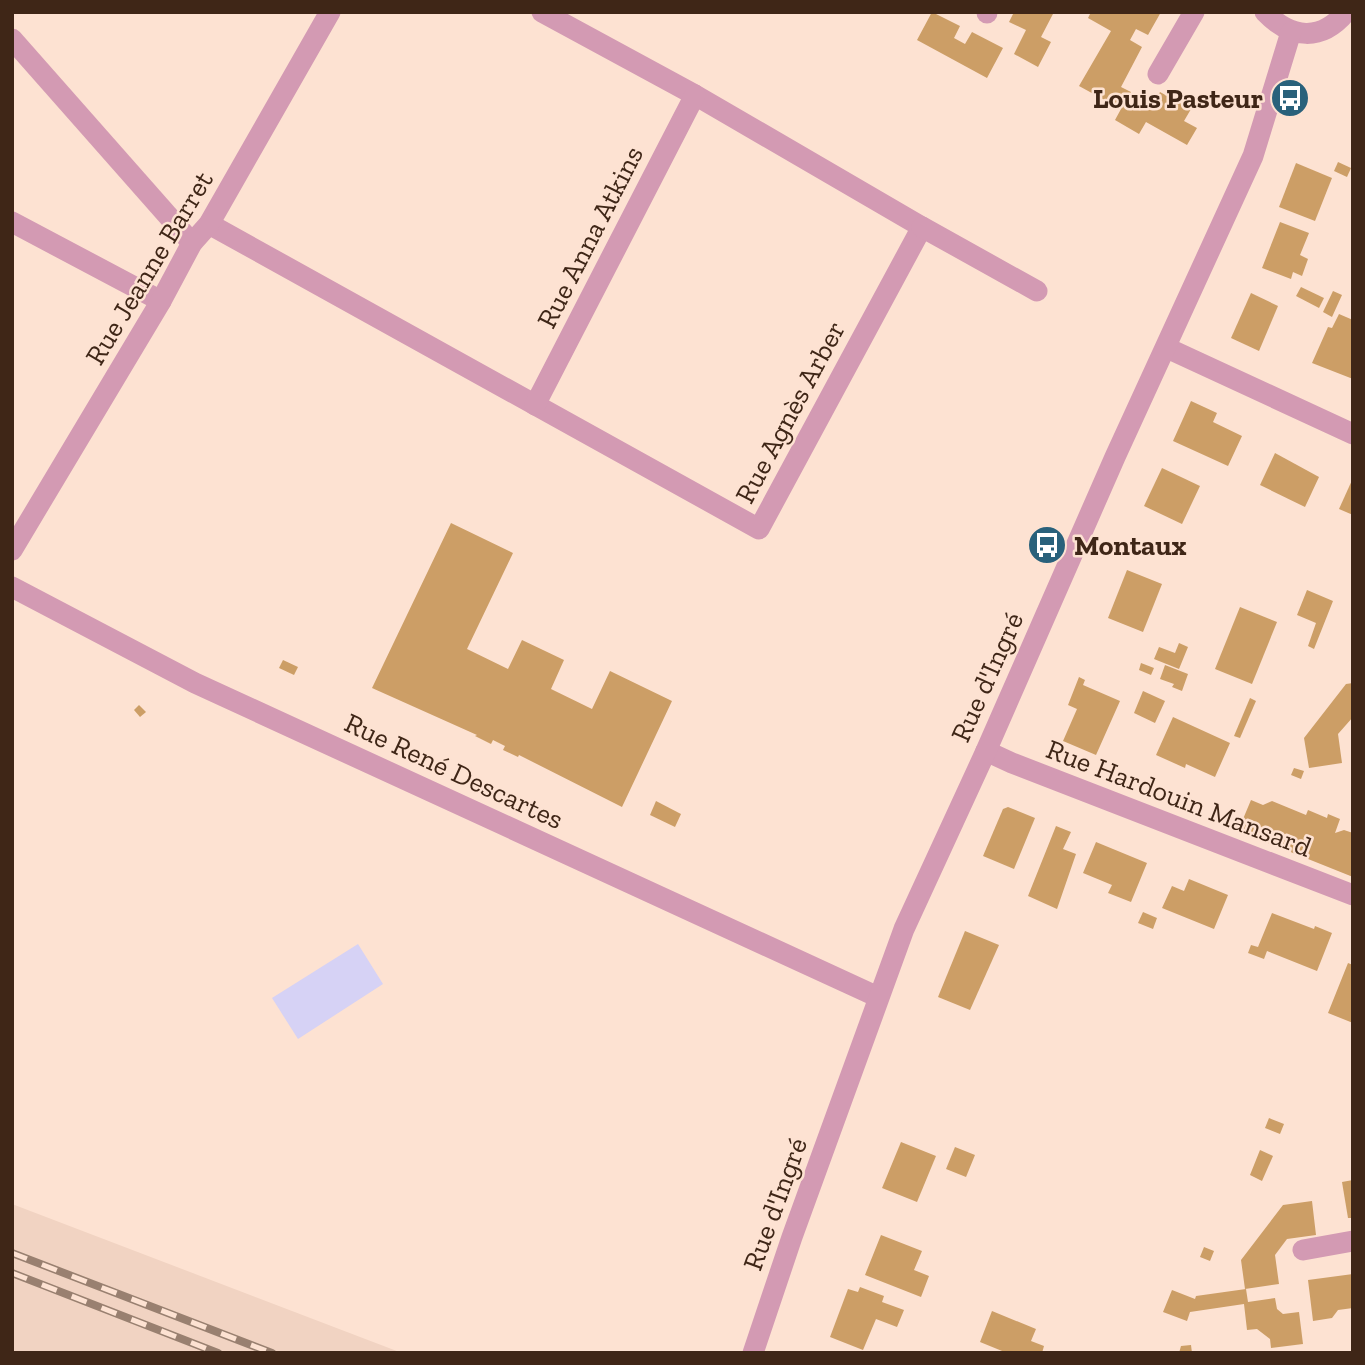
<svg xmlns="http://www.w3.org/2000/svg" width="1365" height="1365" font-family="'Zilla Slab',serif">
	<style>
		.built { fill: #f1d3c2 }
		.green { fill: #d6d2f5 }
		.building { fill: #cc9e66 }
		.lines { fill: none; stroke-linecap: round; stroke-linejoin: round }
		.minor { stroke: #d39ab3; stroke-width: 21 }
		.rail-casing { stroke: #998070; stroke-width: 8 }
		.rail { stroke: #fde2d2; stroke-width: 5; stroke-dasharray: 16; stroke-linecap: butt }
		.labels { text-anchor: middle; dominant-baseline: central; stroke-width: 5; stroke-linejoin: round; paint-order: stroke }
		.poi-label { font-size: 28px; font-weight: bold; fill: #3f2617; stroke: #fde2d2; text-anchor: end }
		.street-label { font-size: 28px; fill: #3f2617; stroke: #fde2d2 }
	</style>
	<rect width="100%" height="100%" fill="#fde2d2"/>
	<path class="built" d="M12,1204L402,1353H12Z"/>
	<path class="green" d="M358,944L383,984L298,1039L272,998Z"/>
	<g class="building">
		<path d="M932,12L960,26L954,38L965,44L972,32L1003,48L987,78L917,40Z"/>
		<path d="M1014,12H1054L1041,37L1051,42L1038,67L1014,54L1026,30L1009,22Z"/>
		<path d="M1091,12H1161L1148,35L1136,29L1130,40L1142,47L1121,87L1131,92L1129,97L1151,110L1160,92L1191,109L1184,121L1197,128L1187,145L1146,122L1139,134L1115,120L1121,109L1079,86L1111,31L1088,18Z"/>
		<path d="M1338,162L1351,168L1347,177L1334,171Z"/>
		<path d="M1296,163L1332,178L1315,221L1279,207Z"/>
		<path d="M1280,222L1309,233L1300,255L1308,259L1302,276L1293,272L1291,279L1262,268Z"/>
		<path d="M1301,287L1324,298L1319,308L1296,296Z"/>
		<path d="M1333,291L1342,295L1332,317L1323,312Z"/>
		<path d="M1251,293L1278,306L1259,351L1231,338Z"/>
		<path d="M1339,314L1353,320V379L1312,363L1328,327L1332,328Z"/>
		<path d="M1191,401L1217,413L1213,422L1242,436L1228,466L1173,441Z"/>
		<path d="M1275,453L1319,477L1305,507L1260,485Z"/>
		<path d="M1162,468L1200,486L1182,524L1144,506Z"/>
		<path d="M1353,478V515L1339,509Z"/>
		<path d="M451,523L513,553L467,649L508,669L522,640L564,660L551,689L592,709L610,671L672,701L622,807L519,755L518,757L503,750L505,746L493,740L491,744L475,736L477,735L372,688Z"/>
		<path d="M1046,535L1053,539L1045,555L1038,552Z"/>
		<path d="M1127,570L1162,584L1143,632L1108,618Z"/>
		<path d="M1307,590L1333,601L1314,649L1308,646L1316,623L1297,615Z"/>
		<path d="M1240,607L1277,622L1252,684L1215,669Z"/>
		<path d="M1179,643L1188,647L1179,669L1154,659L1159,647L1175,653Z"/>
		<path d="M283,660L298,667L294,675L279,668Z"/>
		<path d="M1141,663L1154,668L1151,675L1139,670Z"/>
		<path d="M1165,665L1188,674L1182,691L1172,687L1174,684L1160,679Z"/>
		<path d="M1079,677L1085,680L1083,685L1120,701L1096,755L1063,741L1077,709L1068,705Z"/>
		<path d="M1353,683V717L1338,734L1342,763L1309,768L1304,738L1346,684Z"/>
		<path d="M1143,691L1165,701L1155,723L1134,713Z"/>
		<path d="M1250,698L1256,701L1240,738L1234,736Z"/>
		<path d="M139,705L146,712L140,717L134,710Z"/>
		<path d="M1173,717L1230,743L1215,777L1186,764L1185,768L1156,755Z"/>
		<path d="M1294,768L1304,771L1301,779L1291,775Z"/>
		<path d="M1251,800L1263,805L1272,801L1306,815L1308,810L1327,818L1328,814L1340,819L1335,833L1344,830L1353,833V877L1238,831Z"/>
		<path d="M656,801L681,814L675,827L650,815Z"/>
		<path d="M1008,807L1035,818L1014,869L983,856L1003,809Z"/>
		<path d="M1056,826L1071,832L1063,849L1076,854L1057,909L1028,896Z"/>
		<path d="M1096,842L1147,863L1131,902L1108,893L1112,885L1083,873Z"/>
		<path d="M1189,879L1228,895L1214,929L1162,908L1172,886L1184,891Z"/>
		<path d="M1143,912L1157,918L1153,929L1138,923Z"/>
		<path d="M1272,913L1314,929L1315,926L1332,933L1317,971L1267,951L1264,959L1248,953L1251,945L1258,947Z"/>
		<path d="M965,931L999,945L970,1010L938,997Z"/>
		<path d="M1348,963L1353,965V1023L1328,1013Z"/>
		<path d="M1269,1118L1284,1124L1280,1134L1265,1128Z"/>
		<path d="M901,1142L936,1156L917,1202L882,1188Z"/>
		<path d="M955,1147L975,1155L966,1177L946,1169Z"/>
		<path d="M1260,1150L1273,1156L1262,1181L1250,1175Z"/>
		<path d="M1353,1180V1218H1348L1342,1182Z"/>
		<path d="M1312,1201L1316,1235L1287,1239L1275,1255L1279,1284L1245,1289L1241,1260L1283,1205Z"/>
		<path d="M881,1235L922,1251L914,1270L929,1276L921,1297L865,1275Z"/>
		<path d="M1204,1247L1214,1251L1210,1261L1200,1257Z"/>
		<path d="M1353,1274V1308L1338,1310L1332,1318L1313,1321L1308,1280Z"/>
		<path d="M860,1287L884,1296L882,1302L904,1310L897,1327L876,1319L863,1350L830,1337L848,1289L858,1292Z"/>
		<path d="M1246,1289L1248,1302L1275,1298L1277,1309L1283,1314L1299,1312L1303,1344L1271,1348L1270,1339L1257,1329L1247,1330L1244,1304L1190,1312L1187,1321L1163,1312L1172,1290L1195,1299L1196,1296Z"/>
		<path d="M992,1311L1036,1329L1031,1341L1044,1346L1042,1353H1007L980,1342Z"/>
		<path d="M1191,1345L1192,1353H1179L1181,1346Z"/>
	</g>
	<g class="lines">
		<g class="minor">
			<path d="M987,12V13"/>
			<path d="M1265,12C1291,39 1321,42 1346,12"/>
			<path d="M12,39L192,243"/>
			<path d="M1158,74L1194,12"/>
			<path d="M12,222L161,301"/>
			<path d="M209,224L759,529L922,227L695,95L542,12"/>
			<path d="M922,227L1037,291"/>
			<path d="M1167,348L1353,434"/>
			<path d="M535,405L695,95"/>
			<path d="M12,550L161,301L192,243L209,224L330,12"/>
			<path d="M12,587L195,683L878,997"/>
			<path d="M986,751L1012,763L1353,895"/>
			<path d="M1303,1250L1353,1241"/>
			<path d="M753,1353L792,1237L904,929L986,751L1115,457L1253,156L1291,32"/>
		</g>
		<defs>
			<g id="rail">
				<path d="M12,1253L272,1353"/>
				<path d="M12,1273L218,1353"/>
			</g>
		</defs>
		<use href="#rail" class="rail-casing"/>
		<use href="#rail" class="rail"/>
	</g>
	<defs>
		<symbol id="bus-disc" viewBox="-11 -11 22 22"><circle r="9.5" fill="#29617b" stroke="#fde2d2"/><path d="M-5-6H5V4H4V6H2V4H-2V6H-4V4H-5ZM-3.5-4V0h7V-4ZM-3.5 1.2v1.5H-2V1.2ZM2 1.2v1.5H3.5V1.2Z" fill="#fff"/></symbol>
	</defs>
	<g fill-rule="evenodd">
		<use href="#bus-disc" x="1268" y="76" width="44" height="44"/>
		<use href="#bus-disc" x="1025" y="523" width="44" height="44"/>
	</g>
	<g class="labels">
		<g class="poi-label">
			<text x="1263" y="98">Louis Pasteur</text>
			<text x="1074" y="545" text-anchor="start">Montaux</text>
		</g>
		<g class="street-label">
			<text transform="translate(590 237) rotate(-63)">Rue Anna Atkins</text>
			<text transform="translate(149 268) rotate(-59)">Rue Jeanne Barret</text>
			<text transform="translate(790 412) rotate(-62)">Rue Agnès Arber</text>
			<text transform="translate(987 677) rotate(-66)">Rue d'Ingré</text>
			<text transform="translate(454 771) rotate(25)">Rue René Descartes</text>
			<text transform="translate(1179 798) rotate(21)">Rue Hardouin Mansard</text>
			<text transform="translate(775 1204) rotate(-70)">Rue d'Ingré</text>
		</g>
	</g>
	<rect width="1365" height="1365" fill="none" stroke="#3f2617" stroke-width="28"/>
</svg>
